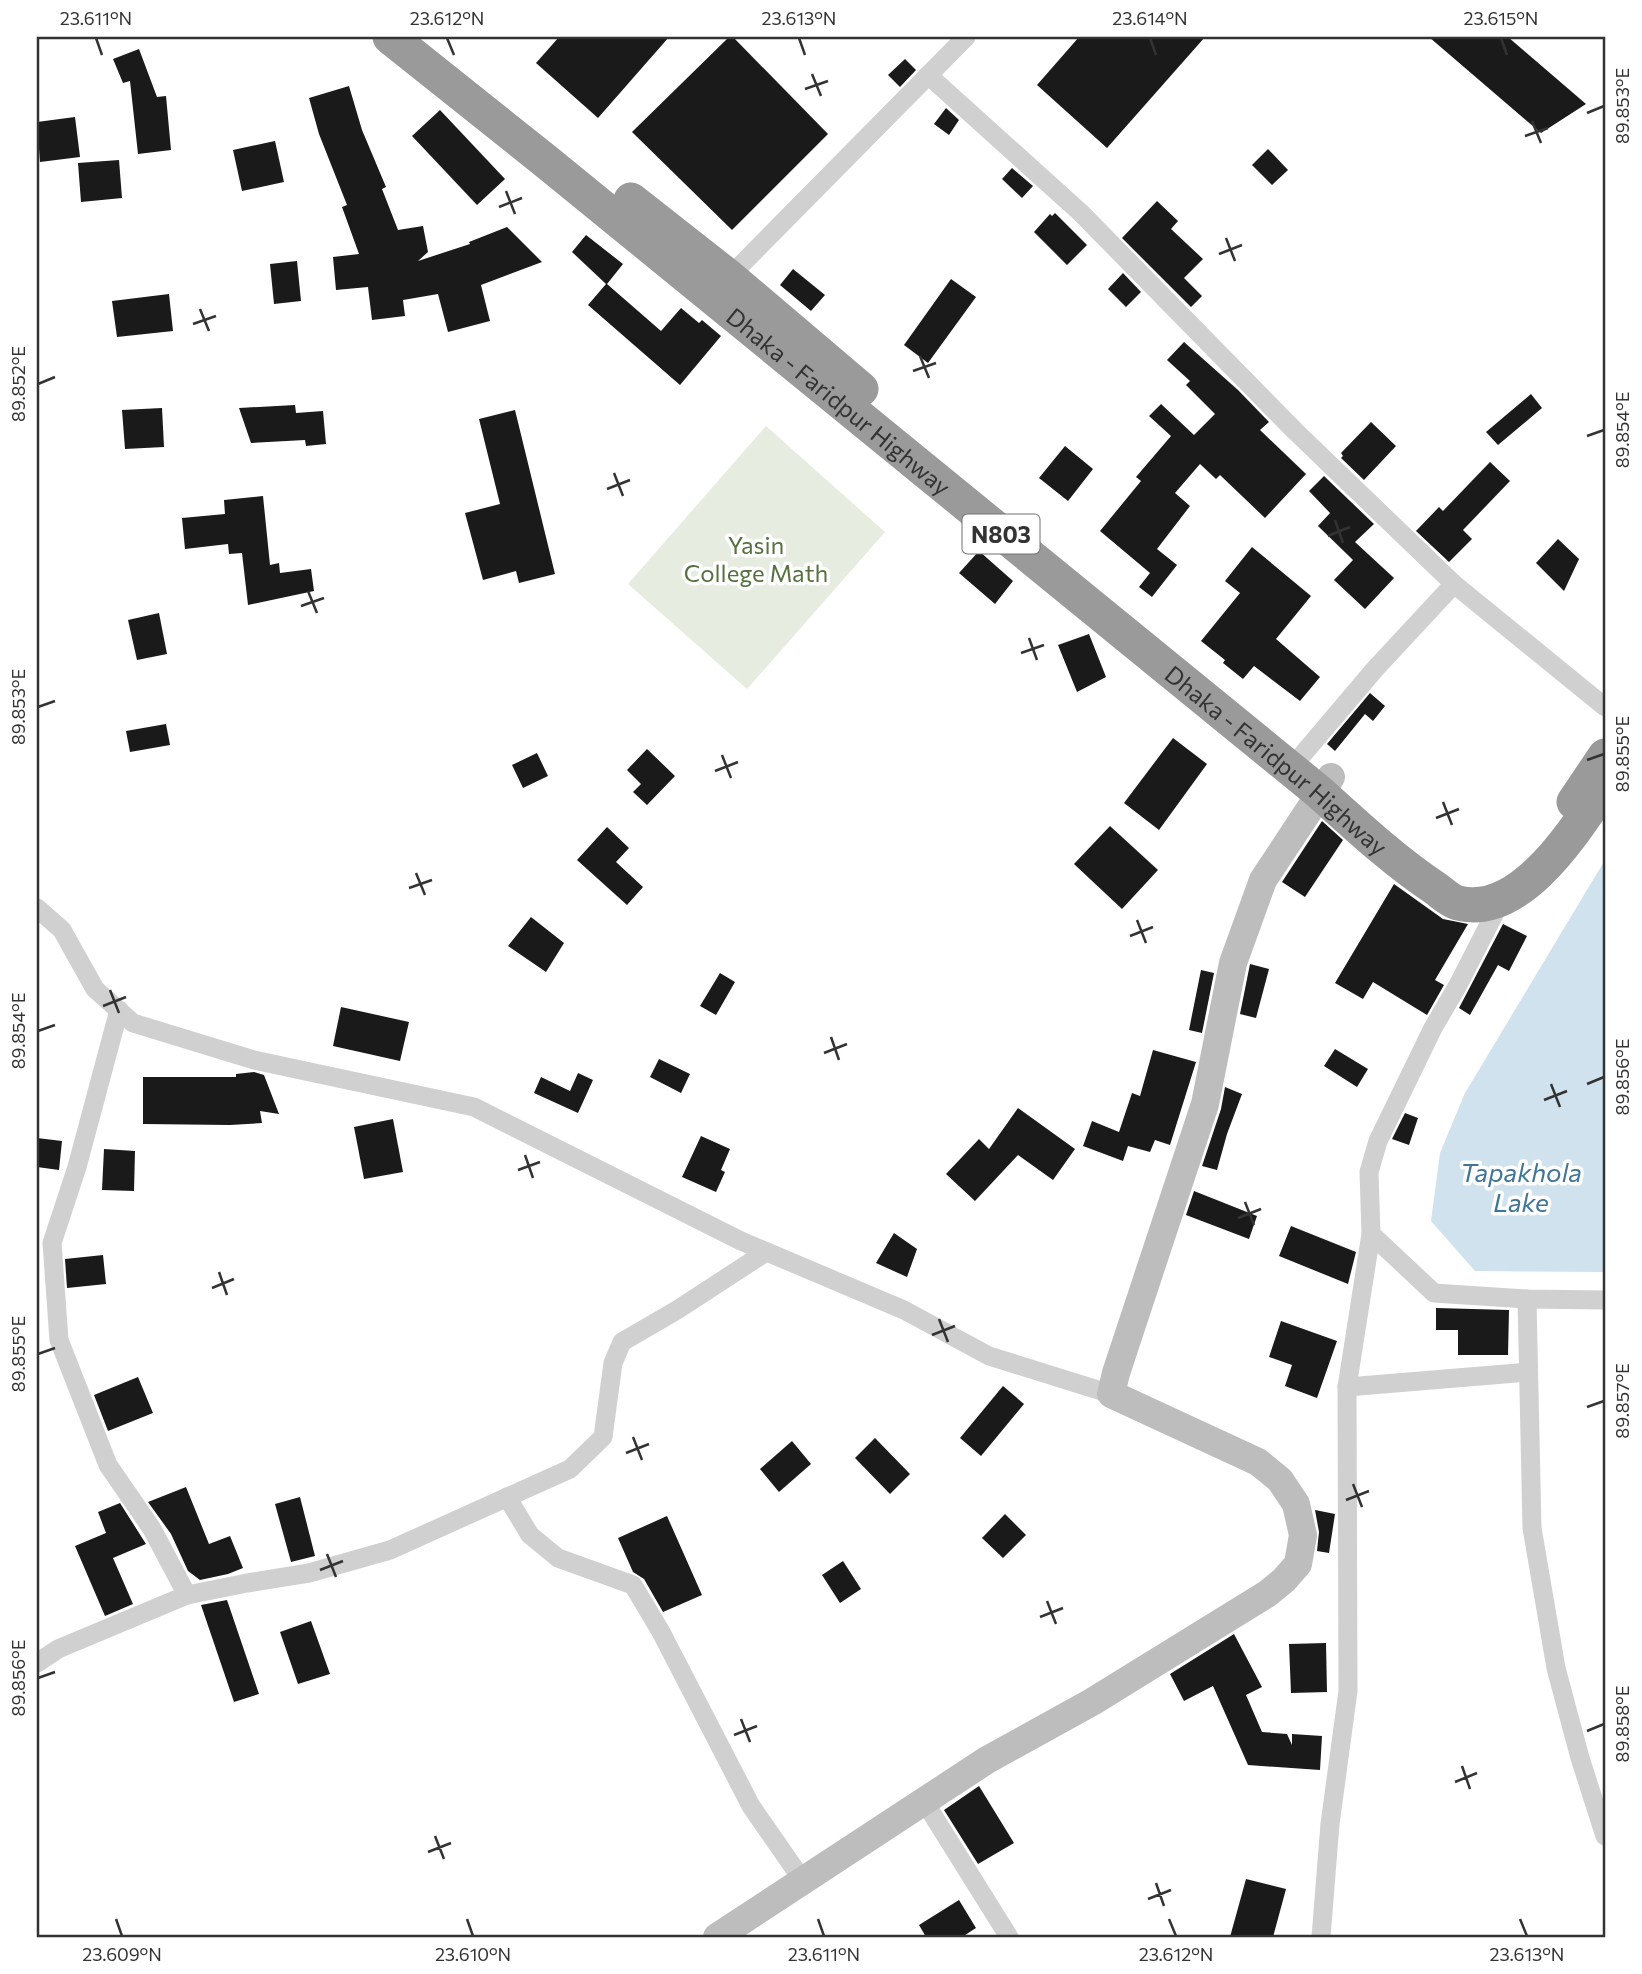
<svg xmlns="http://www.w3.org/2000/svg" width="1642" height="1974" font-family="Commissioner,sans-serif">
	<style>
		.green { fill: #e6ecdf }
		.water { fill: #cfe2ee }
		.building { fill: #1a1a1a }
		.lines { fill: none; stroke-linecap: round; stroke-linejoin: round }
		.street { stroke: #d0d0d0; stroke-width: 19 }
		.secondary { stroke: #bdbdbd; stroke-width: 28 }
		.highway { stroke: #9a9a9a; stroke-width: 35 }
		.ticks { fill: none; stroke: #333; stroke-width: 2.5 }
		.labels { text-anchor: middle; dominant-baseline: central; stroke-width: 7; stroke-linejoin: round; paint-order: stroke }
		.shield { fill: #fff; stroke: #707070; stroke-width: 2 }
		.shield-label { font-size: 23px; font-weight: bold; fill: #333 }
		.street-label { font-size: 24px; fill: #333; stroke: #fff }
		.park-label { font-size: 24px; fill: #56703f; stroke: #fff }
		.water-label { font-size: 26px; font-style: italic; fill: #3f7597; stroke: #fff }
		.neatline { fill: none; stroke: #333; stroke-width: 2.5 }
		.ticks-label { font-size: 18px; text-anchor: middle; fill: #333 }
	</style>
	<rect width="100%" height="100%" fill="#fff"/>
	<path class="green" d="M766,426L885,532L747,689L628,584Z"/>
	<path class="water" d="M1605,860V1272L1475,1271L1431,1221L1440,1153L1465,1093Z"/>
	<g class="building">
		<path d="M559,37H669L598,118L536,63Z"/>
		<path d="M729,37H733L828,134L732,230L632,132Z"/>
		<path d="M1079,37H1205L1107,148L1037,85Z"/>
		<path d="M1429,37H1508L1586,104L1541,133Z"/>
		<path d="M139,49L157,97L166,96L171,150L138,154L130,81L123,83L113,59Z"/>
		<path d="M905,59L916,70L900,87L888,75Z"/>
		<path d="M349,86L362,130L386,187L382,189L398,230L423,226L428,252L418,261L470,244L469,242L507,227L542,262L481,285L490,321L448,332L438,294L403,300L405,316L372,320L368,287L336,290L333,257L359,254L342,207L347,205L319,134L309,98Z"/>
		<path d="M946,108L959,120L949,135L934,124Z"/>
		<path d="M440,110L505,179L477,205L412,136Z"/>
		<path d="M75,117L80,157L40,162L37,122Z"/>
		<path d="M275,141L284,182L242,191L233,150Z"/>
		<path d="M1268,149L1288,170L1272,185L1252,165Z"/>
		<path d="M119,160L122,198L81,202L78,163Z"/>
		<path d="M1012,168L1033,186L1022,198L1002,179Z"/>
		<path d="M1157,201L1178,221L1171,229L1203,259L1184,278L1202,296L1191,307L1122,238Z"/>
		<path d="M1055,213L1087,245L1067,265L1034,232L1050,214L1052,216Z"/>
		<path d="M586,235L623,264L607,284L661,331L681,308L699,323L702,320L721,336L680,385L588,305L606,284L572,252Z"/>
		<path d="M297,261L301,301L274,304L270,264Z"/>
		<path d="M793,269L825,295L811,311L780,285Z"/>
		<path d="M1123,273L1141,292L1126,307L1108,289Z"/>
		<path d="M951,279L976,297L928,363L904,345Z"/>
		<path d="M169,294L173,331L117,337L112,301Z"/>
		<path d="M1184,342L1238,390L1269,422L1260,430L1306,474L1265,518L1220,475L1216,479L1200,464L1175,493L1190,506L1157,549L1177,565L1152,597L1139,587L1150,573L1100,531L1141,481L1136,477L1171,436L1149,416L1161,404L1194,435L1215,414L1186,385L1190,381L1167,360Z"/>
		<path d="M1531,394L1542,408L1498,445L1486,432Z"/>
		<path d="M295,405L296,413L323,411L326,444L306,446L305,440L251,443L239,408Z"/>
		<path d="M162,408L164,447L125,449L122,410Z"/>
		<path d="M515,410L555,574L519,583L516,571L483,580L465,513L500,504L479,419Z"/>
		<path d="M1371,422L1396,446L1364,480L1341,458L1343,456L1341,453Z"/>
		<path d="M1065,446L1093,469L1068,501L1039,478Z"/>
		<path d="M1490,462L1510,481L1463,530L1472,539L1449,562L1416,531L1439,507L1443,511Z"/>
		<path d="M1324,476L1374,524L1355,542L1394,578L1365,609L1334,580L1353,560L1318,526L1330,513L1309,491Z"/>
		<path d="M263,496L270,565L279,563L280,573L311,569L314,591L248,605L242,553L229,554L228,544L185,549L182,518L225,514L224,500Z"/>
		<path d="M1558,539L1579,559L1564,591L1536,563Z"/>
		<path d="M1252,547L1311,596L1276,639L1320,677L1300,701L1254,666L1243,679L1223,663L1225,660L1201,641L1240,593L1225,581Z"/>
		<path d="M979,551L1013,581L995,604L959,573Z"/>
		<path d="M159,613L167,654L137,660L128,620Z"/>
		<path d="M1089,634L1106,677L1077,692L1058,645Z"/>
		<path d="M1370,693L1385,706L1373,721L1365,714L1335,751L1327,744Z"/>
		<path d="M166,724L170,745L130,752L126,731Z"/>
		<path d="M1173,738L1207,764L1159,830L1124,803Z"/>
		<path d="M647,749L675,776L647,805L633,792L641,784L627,770Z"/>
		<path d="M537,753L548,776L523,788L512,765Z"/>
		<path d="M1322,821L1343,840L1305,897L1282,882Z"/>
		<path d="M1110,826L1158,870L1122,909L1074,864Z"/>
		<path d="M607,827L629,848L616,862L643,887L627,905L577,860Z"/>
		<path d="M1394,884L1443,919L1468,924L1435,980L1444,985L1427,1015L1373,982L1363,999L1335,983Z"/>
		<path d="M531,917L564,943L546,972L508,946Z"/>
		<path d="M1503,924L1527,936L1509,971L1498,965L1470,1015L1459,1008Z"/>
		<path d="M1250,964L1269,969L1256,1018L1240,1014Z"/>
		<path d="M1201,970L1214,973L1202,1033L1189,1030Z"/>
		<path d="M720,973L735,982L716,1015L700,1006Z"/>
		<path d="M341,1007L409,1022L400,1061L333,1046Z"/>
		<path d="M1335,1049L1368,1069L1357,1087L1324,1066Z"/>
		<path d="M1153,1050L1196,1062L1170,1145L1155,1140L1150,1152L1128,1146L1123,1161L1083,1146L1092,1121L1119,1132L1132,1093L1140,1096Z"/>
		<path d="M659,1059L690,1074L681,1093L650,1077Z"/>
		<path d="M254,1072L264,1075L279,1114L260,1111L262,1123L230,1125L143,1124V1077H236V1074Z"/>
		<path d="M578,1073L593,1080L578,1113L534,1093L541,1077L570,1091Z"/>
		<path d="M1225,1087L1242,1094L1227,1134L1217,1170L1202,1166L1221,1109Z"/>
		<path d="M1018,1108L1075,1149L1053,1180L1018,1155L975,1201L946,1174L979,1139L989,1149Z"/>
		<path d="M1405,1113L1418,1118L1409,1145L1392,1139Z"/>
		<path d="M393,1119L403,1172L364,1179L354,1127Z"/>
		<path d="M701,1136L730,1149L721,1170L725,1172L716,1192L682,1177Z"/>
		<path d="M37,1138L62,1141L59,1170L37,1167Z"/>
		<path d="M104,1149L135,1151L134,1191L102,1190Z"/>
		<path d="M1194,1191L1257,1216L1249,1239L1186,1215Z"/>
		<path d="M1291,1226L1356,1252L1348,1284L1279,1256Z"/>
		<path d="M894,1233L917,1249L907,1277L876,1263Z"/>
		<path d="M103,1255L106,1284L67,1288L65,1259Z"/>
		<path d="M1436,1308L1509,1310L1508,1355H1458V1330H1436Z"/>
		<path d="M1281,1321L1337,1341L1317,1398L1285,1386L1292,1365L1269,1357Z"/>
		<path d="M138,1377L153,1413L108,1431L94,1395Z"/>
		<path d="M1003,1386L1024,1404L981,1456L960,1438Z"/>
		<path d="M875,1438L910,1474L890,1494L855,1458Z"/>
		<path d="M792,1441L811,1464L779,1492L760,1469Z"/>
		<path d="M186,1487L209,1544L230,1536L243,1568L228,1574L200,1580L188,1571L171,1534L148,1502Z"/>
		<path d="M300,1497L315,1556L291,1562L275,1504Z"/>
		<path d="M120,1503L146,1544L113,1558L133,1604L105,1616L75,1546L106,1533L98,1512Z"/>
		<path d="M1315,1510L1335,1514L1329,1553L1317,1551L1319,1532Z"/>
		<path d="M1005,1514L1026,1535L1003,1558L982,1538Z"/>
		<path d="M667,1516L702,1595L663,1612L644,1579L633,1572L618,1538Z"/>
		<path d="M843,1561L861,1589L840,1603L822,1575Z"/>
		<path d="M227,1600L259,1694L234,1702L201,1605Z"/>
		<path d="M311,1621L330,1674L298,1684L280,1632Z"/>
		<path d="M1234,1634L1262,1687L1246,1695L1262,1732L1287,1734L1292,1745V1734L1322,1736L1320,1770L1248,1765L1213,1686L1184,1701L1170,1674Z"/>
		<path d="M1326,1643L1327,1692L1291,1693L1289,1644Z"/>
		<path d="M979,1786L1014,1843L978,1864L944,1810Z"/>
		<path d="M1246,1879L1286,1889L1273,1937H1230Z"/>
		<path d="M959,1900L976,1928L962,1937H926L919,1925Z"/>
	</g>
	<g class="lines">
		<g class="street">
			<path d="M928,75L1081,213L1294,430L1454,584L1605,707"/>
			<path d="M725,284L729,277L966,37"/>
			<path d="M1303,754L1375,669L1454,584"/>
			<path d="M1502,899L1458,985L1433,1028L1378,1141L1369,1172L1371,1234L1434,1293L1527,1299L1605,1300"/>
			<path d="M37,908L62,930L95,989L133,1023L254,1060L474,1107L741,1241L904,1310L989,1356L1111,1394"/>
			<path d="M119,1010L77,1167L52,1243L59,1340L108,1465L152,1529L187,1595"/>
			<path d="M1527,1299L1532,1528L1556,1668L1580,1758L1605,1836"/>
			<path d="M1347,1387L1528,1372"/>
			<path d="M507,1497L530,1535L558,1558L633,1585L661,1632L751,1806L803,1881"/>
			<path d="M37,1663L58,1649L187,1595L247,1583L309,1573L390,1550L570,1469L603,1437L613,1363L622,1342L677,1310L766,1252"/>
			<path d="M924,1801L1009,1937"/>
			<path d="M1321,1937L1330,1824L1348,1691L1347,1387L1371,1234"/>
		</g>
		<path class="secondary" d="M717,1937L987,1760L1092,1702L1267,1594L1284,1580L1298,1564L1303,1535L1296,1504L1280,1480L1258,1462L1111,1394L1116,1373L1205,1104L1233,963L1263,880L1331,777"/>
		<g class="highway">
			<path id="s1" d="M390,37L548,163L1319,792C1357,826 1393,860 1435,888C1442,893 1450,901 1458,903C1521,919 1575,830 1605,786"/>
			<path d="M631,200L729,277L861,389"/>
			<path d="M1574,802L1605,756"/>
		</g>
	</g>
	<path class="ticks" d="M96,38L102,55M447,38L454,55M799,38L805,55M1150,38L1156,55M1501,38L1507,55M812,74L821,96M805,89L828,81M1587,113L1604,106M1532,121L1541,143M1525,136L1548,128M506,191L515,214M499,207L522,198M1226,238L1235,261M1219,254L1242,245M200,309L209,331M193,324L216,316M920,356L929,378M913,371L936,363M38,384L55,377M1587,436L1604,430M614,473L623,496M607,489L630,480M1335,520L1343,543M1328,536L1350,527M308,591L317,613M301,606L324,598M1029,638L1037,660M1021,653L1044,645M38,707L55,701M722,755L731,778M1587,760L1604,754M715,771L738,762M1443,802L1452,825M1436,818L1459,809M416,873L425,895M409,888L432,880M1137,920L1146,943M1130,936L1153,927M110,990L119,1013M103,1006L126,997M38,1031L55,1025M831,1037L839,1060M824,1053L847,1044M1551,1084L1560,1107M1587,1084L1604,1077M1544,1100L1567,1091M525,1155L533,1178M518,1170L540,1162M1245,1202L1254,1225M1238,1218L1261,1209M219,1272L227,1295M212,1288L234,1279M939,1319L948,1342M932,1335L955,1326M38,1354L55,1348M1587,1407L1604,1401M633,1437L642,1460M626,1453L649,1444M1353,1484L1362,1507M1346,1500L1369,1491M327,1554L336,1577M320,1570L343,1561M1047,1601L1056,1624M1040,1617L1063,1608M38,1678L55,1672M741,1719L750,1742M1587,1731L1604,1724M734,1735L757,1726M1462,1766L1470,1789M1455,1782L1477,1773M435,1836L444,1859M428,1852L451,1843M1156,1883L1164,1906M1148,1899L1171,1890M116,1919L122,1936M467,1919L473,1936M818,1919L824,1936M1169,1919L1176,1936M1520,1919L1527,1936"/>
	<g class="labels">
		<rect class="shield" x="962.5" y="514.5" width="77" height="39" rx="5"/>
		<g class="shield-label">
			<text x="1001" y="534">N803</text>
		</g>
		<g class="street-label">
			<text stroke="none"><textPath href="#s1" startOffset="578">Dhaka - Faridpur Highway</textPath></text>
			<text stroke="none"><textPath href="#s1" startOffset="1144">Dhaka - Faridpur Highway</textPath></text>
		</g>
		<g class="park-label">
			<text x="756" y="544">Yasin<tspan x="756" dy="28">College Math</tspan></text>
		</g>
		<g class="water-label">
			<text x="1521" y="1171">Tapakhola<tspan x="1521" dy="30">Lake</tspan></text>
		</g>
	</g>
	<rect width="1642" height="1974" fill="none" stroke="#ffffff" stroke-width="77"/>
	<rect x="38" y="38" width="1566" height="1898" class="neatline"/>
	<g class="ticks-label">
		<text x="96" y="25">23.611°N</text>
		<text x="447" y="25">23.612°N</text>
		<text x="799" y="25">23.613°N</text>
		<text x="1150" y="25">23.614°N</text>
		<text x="1501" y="25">23.615°N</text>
		<text transform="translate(1623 106) rotate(-90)" y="6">89.853°E</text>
		<text transform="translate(19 384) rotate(-90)" y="6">89.852°E</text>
		<text transform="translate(1623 430) rotate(-90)" y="6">89.854°E</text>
		<text transform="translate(19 707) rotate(-90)" y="6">89.853°E</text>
		<text transform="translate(1623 754) rotate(-90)" y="6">89.855°E</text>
		<text transform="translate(19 1031) rotate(-90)" y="6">89.854°E</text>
		<text transform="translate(1623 1077) rotate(-90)" y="6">89.856°E</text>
		<text transform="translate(19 1354) rotate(-90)" y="6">89.855°E</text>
		<text transform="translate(1623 1401) rotate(-90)" y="6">89.857°E</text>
		<text transform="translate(19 1678) rotate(-90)" y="6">89.856°E</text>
		<text transform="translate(1623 1724) rotate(-90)" y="6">89.858°E</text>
		<text x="122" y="1961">23.609°N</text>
		<text x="473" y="1961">23.610°N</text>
		<text x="824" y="1961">23.611°N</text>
		<text x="1176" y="1961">23.612°N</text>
		<text x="1527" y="1961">23.613°N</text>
	</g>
</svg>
